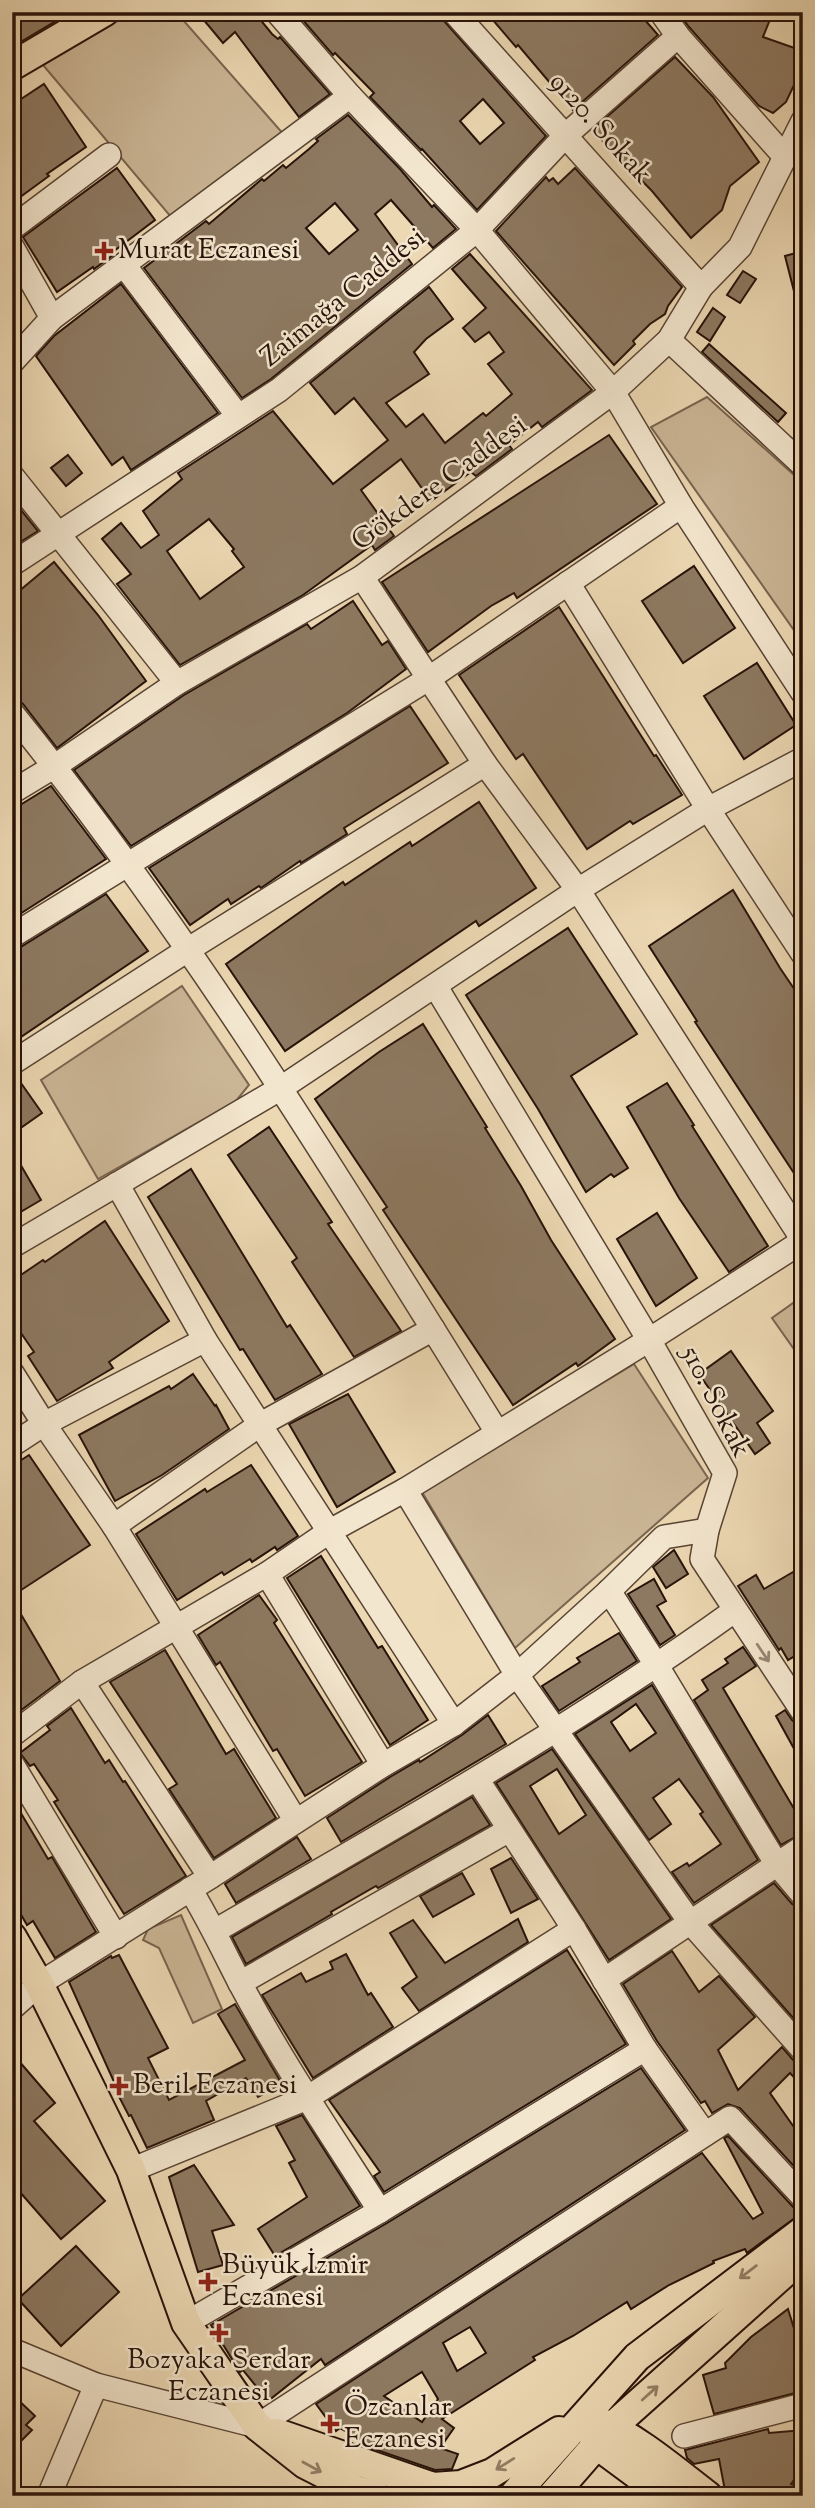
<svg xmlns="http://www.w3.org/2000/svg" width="815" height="2508" font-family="'Sorts Mill Goudy',serif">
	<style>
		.green { fill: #cbb696; stroke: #796450; stroke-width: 2 }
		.building { fill: #8d7961; stroke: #271209; stroke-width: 2; fill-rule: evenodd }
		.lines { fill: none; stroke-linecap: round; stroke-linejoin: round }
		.minor-casing { stroke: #584434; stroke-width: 26 }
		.major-casing { stroke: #271209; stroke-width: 32 }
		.minor { stroke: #f3e6ce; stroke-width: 23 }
		.major { stroke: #ecd8b3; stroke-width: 28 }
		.oneway { stroke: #978775 }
		.oneway2 { stroke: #937f66 }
		.poi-dot { fill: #8f2418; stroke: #f3e6ce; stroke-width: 2.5 }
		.labels { text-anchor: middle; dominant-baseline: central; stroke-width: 5; stroke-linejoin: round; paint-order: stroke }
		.street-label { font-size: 28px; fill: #271209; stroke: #f3e6ce }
		.poi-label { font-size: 28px; fill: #271209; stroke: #f3e6ce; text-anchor: start }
	</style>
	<rect width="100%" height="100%" fill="#ecd8b3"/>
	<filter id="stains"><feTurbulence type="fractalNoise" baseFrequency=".00286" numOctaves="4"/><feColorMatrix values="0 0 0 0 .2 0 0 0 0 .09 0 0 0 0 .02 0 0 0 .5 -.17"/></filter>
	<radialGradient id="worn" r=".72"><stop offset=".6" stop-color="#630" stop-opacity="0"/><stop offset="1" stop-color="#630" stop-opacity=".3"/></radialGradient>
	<g class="green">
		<path d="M133,12H176L286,137L171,217L43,65Z"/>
		<path d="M707,397L803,483V643L651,427Z"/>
		<path d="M182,986L249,1085L236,1101L98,1179L41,1080Z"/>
		<path d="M803,1296V1362L772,1318Z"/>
		<path d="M634,1364L708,1478L515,1648L422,1492Z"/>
		<path d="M181,1915L222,2009L193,2023L159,1948L143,1940L148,1929Z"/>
	</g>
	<g class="building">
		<path d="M12,12H71L12,47Z"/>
		<path d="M197,12H254L272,34L278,39L280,37L330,94L299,117L235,32L223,43Z"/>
		<path d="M307,12H439L444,21L546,136L477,210L422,149L421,150L370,97L374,93L335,53L333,55L301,18ZM483,99L504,123L480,144L460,121Z"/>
		<path d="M486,12H638L658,35L573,110L518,45L516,47Z"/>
		<path d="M682,12H773L763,37L803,51V66L786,102L773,113L759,106L689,27L683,19Z"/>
		<path d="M675,57L713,97L759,162L730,186L722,210L691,238L652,191L592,130Z"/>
		<path d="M44,84L86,147L47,174L49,176L12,203V105Z"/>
		<path d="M348,115L400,169L432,207L434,205L456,229L433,248L391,200L375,214L412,264L271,379L242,398L144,268L206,221L209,224L262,179L264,181L283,165L286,168L309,149L318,141L316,139ZM335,203L358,230L329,254L306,228Z"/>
		<path d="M117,168L155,220L118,248L110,254L112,256L94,269L93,267L57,292L23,237Z"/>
		<path d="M575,168L682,287L668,306L665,314L650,324L633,341L635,344L614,365L496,231L546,177L549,181L553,178L558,184Z"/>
		<path d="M803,251V302L797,303L785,256Z"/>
		<path d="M470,254L592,390L542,427L538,422L509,445L512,449L476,476L471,472L431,501L401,459L361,490L394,536L375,550L372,545L303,595L180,665L117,584L131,574L102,539L121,523L141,548L159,535L143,511L182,479L178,473L273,411L333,484L388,440L354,398L335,414L310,383L429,287L453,319L426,339L414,352L429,374L386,403L406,427L423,414L445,443L483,413L486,416L512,394L488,364L504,352L489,332L475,342L463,328L486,308L452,269ZM209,519L234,549L232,551L244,567L200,599L167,551Z"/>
		<path d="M743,271L756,279L740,303L727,295Z"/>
		<path d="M121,284L218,413L131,470L123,457L112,465L36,356L54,336Z"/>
		<path d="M713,308L725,317L710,341L697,332Z"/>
		<path d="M709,344L786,413L778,422L702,352Z"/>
		<path d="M609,435L657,504L517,598L514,593L491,606L428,652L382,582Z"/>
		<path d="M68,455L82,473L66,486L51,468Z"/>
		<path d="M12,499L38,531L12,547Z"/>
		<path d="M54,562L98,615L146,681L57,748L23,704L12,695V597Z"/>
		<path d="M694,566L735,628L683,663L642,601Z"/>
		<path d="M353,601L382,645L388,641L406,669L347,713L131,846L74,770L184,695L307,624L311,629Z"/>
		<path d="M559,607L654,756L656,755L682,795L633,824L630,821L587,849L523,754L516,759L459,675Z"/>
		<path d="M757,663L796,725L744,759L704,696Z"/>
		<path d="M410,706L448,763L344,828L347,834L301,863L300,861L261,888L259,886L231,904L228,899L190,925L149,868Z"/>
		<path d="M51,786L106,859L12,919V810Z"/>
		<path d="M479,802L536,888L479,926L476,921L285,1051L226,964L343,882L345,885L410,842L412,846Z"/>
		<path d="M733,890L780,968L803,1002V1187L695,1022L697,1021L649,946Z"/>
		<path d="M106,894L148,951L12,1043V950L19,948Z"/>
		<path d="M568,928L637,1034L571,1076L628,1168L614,1177L611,1174L586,1192L538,1109L466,995Z"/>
		<path d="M423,1024L487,1127L485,1128L521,1186L551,1240L615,1339L578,1366L576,1363L513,1405L383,1210L387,1207L315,1099L379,1052Z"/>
		<path d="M16,1076L42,1113L12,1134V1077Z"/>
		<path d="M667,1083L694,1125L692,1126L768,1246L729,1272L679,1198L627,1107Z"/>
		<path d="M269,1127L332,1222L328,1224L401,1331L354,1357L292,1262L297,1258L228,1155Z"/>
		<path d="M12,1150L41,1200L12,1217Z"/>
		<path d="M191,1169L287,1327L290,1325L322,1374L275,1400L243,1349L240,1350L148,1197Z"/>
		<path d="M657,1213L697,1278L656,1306L617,1239Z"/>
		<path d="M105,1221L169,1321L109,1362L113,1368L57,1401L28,1356L34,1352L12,1320V1281L43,1260L45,1262Z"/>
		<path d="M731,1351L773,1411L757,1423L770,1443L755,1454L699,1374Z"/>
		<path d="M193,1374L215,1406L216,1405L229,1429L162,1475L115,1501L79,1435L169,1386L171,1389Z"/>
		<path d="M348,1394L395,1472L337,1507L289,1424Z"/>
		<path d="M29,1455L90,1545L12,1596V1466Z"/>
		<path d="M251,1465L298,1536L277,1550L275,1547L252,1562L250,1559L224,1575L222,1572L177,1600L136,1534L205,1489L207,1492Z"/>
		<path d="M674,1550L688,1574L666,1588L653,1567Z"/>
		<path d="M321,1556L378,1648L382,1646L428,1720L390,1745L287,1578Z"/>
		<path d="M793,1572L803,1589V1651L788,1660L781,1648L779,1650L738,1586L756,1575L764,1589Z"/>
		<path d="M654,1579L666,1601L657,1606L675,1635L660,1645L628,1594Z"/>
		<path d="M259,1595L277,1620L274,1623L362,1762L305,1796L277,1749L273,1751L220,1662L216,1665L198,1635Z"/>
		<path d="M12,1599L60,1681L12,1717Z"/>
		<path d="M619,1633L637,1661L559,1711L542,1686L580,1662L577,1658Z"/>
		<path d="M743,1647L756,1666L723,1688L803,1824V1833L781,1845L694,1700L708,1690L702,1680L728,1663L725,1659Z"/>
		<path d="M165,1650L226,1754L234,1749L276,1818L214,1858L169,1789L177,1784L110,1682Z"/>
		<path d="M652,1685L758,1860L694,1903L672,1872L687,1863L689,1866L721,1844L700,1814L703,1812L679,1779L653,1798L671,1824L649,1840L575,1734ZM636,1704L656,1733L630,1751L611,1722Z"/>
		<path d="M71,1708L105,1763L109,1760L123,1782L125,1781L186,1876L124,1914L54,1802L58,1800L34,1764L30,1766L20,1753L50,1730L47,1726Z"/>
		<path d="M785,1710L792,1720L803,1729V1765L776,1716Z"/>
		<path d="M488,1715L506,1744L341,1842L327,1818L390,1777L419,1760L420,1762L462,1735Z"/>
		<path d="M552,1749L671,1919L609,1960L496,1783ZM557,1769L586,1815L559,1834L530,1786Z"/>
		<path d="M472,1797L490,1825L378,1888L376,1886L331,1912L332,1914L246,1964L232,1937Z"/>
		<path d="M12,1798L48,1859L52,1857L96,1932L55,1958L33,1921L27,1925L12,1899Z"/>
		<path d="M297,1837L311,1859L236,1903L225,1884Z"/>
		<path d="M511,1858L538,1899L511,1913L491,1869Z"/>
		<path d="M462,1873L474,1894L433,1917L420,1896Z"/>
		<path d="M774,1883L792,1904L803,1909V2029L711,1925Z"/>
		<path d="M518,1919L528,1942L419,2011L402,1988L417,1977L390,1933L413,1920L445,1963Z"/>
		<path d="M567,1950L626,2044L384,2192L374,2176L380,2172L329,2100Z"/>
		<path d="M672,1951L699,1992L719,1976L755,2017L718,2050L738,2090L782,2047L793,2060L803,2064V2087L790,2073L770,2093L803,2140V2176L740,2108L728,2104L712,2113L705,2101L701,2103L657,2041L623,1984Z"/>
		<path d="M346,1954L368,1995L371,1993L393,2027L313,2078L262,1995L301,1973L306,1982L333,1969L330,1962Z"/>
		<path d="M119,1955L168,2048L148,2058L169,2100L245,2060L218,2014L235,2004L282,2084L258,2097L246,2078L206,2101L214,2120L147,2148L131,2115L129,2116L113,2085L115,2084L69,1982L111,1956L112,1958Z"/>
		<path d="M12,2053L55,2103L34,2121L105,2201L61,2239L12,2183Z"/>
		<path d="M641,2068L685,2130L325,2365L321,2359L268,2401L243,2370L240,2372L211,2325L387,2223Z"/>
		<path d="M302,2115L360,2206L275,2256L258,2229L307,2197L289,2163L295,2160L276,2126Z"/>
		<path d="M728,2136L793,2207L803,2212L747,2253L745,2249L713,2261L714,2263L669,2285L631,2309L627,2302L573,2336L533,2357L535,2360L442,2419L454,2428L440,2448L458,2454L452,2469L435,2470L368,2447L369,2444L340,2428L336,2431L316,2404L702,2153L753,2219L763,2213L724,2138ZM470,2327L486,2353L457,2371L443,2343ZM422,2372L438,2399L422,2422L384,2396Z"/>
		<path d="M194,2165L234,2225L212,2231L223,2265L198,2272L169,2177Z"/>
		<path d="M76,2246L119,2292L61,2346L18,2299Z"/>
		<path d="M788,2309L803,2358V2391L714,2414L703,2375L726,2368L725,2363L751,2337Z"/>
		<path d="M12,2394L35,2416L26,2425L32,2430L12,2450Z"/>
		<path d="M768,2429L769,2433L803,2430V2468L791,2484L803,2488V2496H726L719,2459L694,2464L687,2458L685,2450Z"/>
	</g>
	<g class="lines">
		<defs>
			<g id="minor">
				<path d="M277,12L350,96L477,230L613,392L681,506L803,693"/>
				<path d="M454,12L701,287"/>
				<path d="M661,12L678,36L786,158"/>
				<path d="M12,228L109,155"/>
				<path d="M12,247L52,318"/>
				<path d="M124,265L238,416"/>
				<path d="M669,340L803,465"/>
				<path d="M12,362L52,318L350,96"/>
				<path d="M12,476L177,683"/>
				<path d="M12,564L279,390L477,230L566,135L678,36"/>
				<path d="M362,577L485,764L578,890L803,1240"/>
				<path d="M568,583L708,809L803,954"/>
				<path d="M12,713C194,939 344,1186 497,1432"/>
				<path d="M12,792L55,766L177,683L362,577L613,392L669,340L701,287L740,247L803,121"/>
				<path d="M12,936L428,679L681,506"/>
				<path d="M436,987L649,1340L725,1473L707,1530L702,1559L803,1712"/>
				<path d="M12,1063L189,949L485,764"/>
				<path d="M117,1184L205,1340L454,1724"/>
				<path d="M12,1246L281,1088L578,890L708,809L803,759"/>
				<path d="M12,1373L44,1424L114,1526L296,1821"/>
				<path d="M12,1445L44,1424L205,1340"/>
				<path d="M405,1490L517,1675L690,1922L803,2050"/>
				<path d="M114,1526L261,1424L433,1329"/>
				<path d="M267,1574L383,1765"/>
				<path d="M609,1591L657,1666L776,1863L803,1895"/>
				<path d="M82,1682L210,1877"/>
				<path d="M12,1735L82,1682L267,1574L330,1531L405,1490L649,1340L803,1241"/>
				<path d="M12,1764L116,1937"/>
				<path d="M477,1779L574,1929L645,2049L705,2134"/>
				<path d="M190,1889C209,1920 224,1952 240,1983C282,2062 332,2136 380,2211"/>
				<path d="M215,1931C391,1829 569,1730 734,1611"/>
				<path d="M604,1980L803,1847"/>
				<path d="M240,1983L509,1830"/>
				<path d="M12,2008L39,1984L210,1877L383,1765L454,1724L517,1675L609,1591L664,1537L707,1530"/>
				<path d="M131,2170L307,2098L574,1929"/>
				<path d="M186,2323L380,2211L645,2049"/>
				<path d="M12,2350L96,2385L257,2426L730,2118L803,2197"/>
				<path d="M684,2436L803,2405"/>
				<path d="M49,2496L96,2385"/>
			</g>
			<g id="major">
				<path d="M12,66L104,12"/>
				<path d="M12,1937L39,1984L131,2170L186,2323L257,2426L305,2464L356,2490L377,2496"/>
				<path d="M596,2420C637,2438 673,2469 708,2496"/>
				<path d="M591,2431L597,2445L666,2496"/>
				<path d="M277,2433L433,2487L461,2485L492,2473L559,2431"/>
				<path d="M513,2496L637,2357L803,2231"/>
				<path d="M552,2496L612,2427L803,2256"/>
			</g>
		</defs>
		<use href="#minor" class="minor-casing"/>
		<use href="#major" class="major-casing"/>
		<use href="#minor" class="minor"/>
		<use href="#major" class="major"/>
	</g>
	<defs><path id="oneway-shaft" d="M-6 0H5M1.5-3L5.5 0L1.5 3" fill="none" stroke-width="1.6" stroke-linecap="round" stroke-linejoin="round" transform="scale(1.75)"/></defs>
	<use class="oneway" href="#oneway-shaft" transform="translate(763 1653) rotate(56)"/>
	<g class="oneway2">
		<use href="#oneway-shaft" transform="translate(748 2272) rotate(143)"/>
		<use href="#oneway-shaft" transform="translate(650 2393) rotate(-42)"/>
		<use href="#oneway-shaft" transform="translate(505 2464) rotate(148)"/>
		<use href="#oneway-shaft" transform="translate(312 2467) rotate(29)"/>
	</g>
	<g class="poi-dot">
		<path d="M100.5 240.5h7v7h7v7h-7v7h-7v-7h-7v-7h7z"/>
		<path d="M115.5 2075.5h7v7h7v7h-7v7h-7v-7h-7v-7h7z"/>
		<path d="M204.5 2271.5h7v7h7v7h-7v7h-7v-7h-7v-7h7z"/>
		<path d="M215.5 2322.5h7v7h7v7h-7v7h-7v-7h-7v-7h7z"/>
		<path d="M326.5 2413.5h7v7h7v7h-7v7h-7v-7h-7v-7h7z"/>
	</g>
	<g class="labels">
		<g class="street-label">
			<text transform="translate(600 129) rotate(48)">9120. Sokak</text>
			<text transform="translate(344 298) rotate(-39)">Zaimağa Caddesi</text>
			<text transform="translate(440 484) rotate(-36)">Gökdere Caddesi</text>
			<text transform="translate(715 1402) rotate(63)">510. Sokak</text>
		</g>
		<g class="poi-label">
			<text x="118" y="251">Murat Eczanesi</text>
			<text x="133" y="2086">Beril Eczanesi</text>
			<text x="222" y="2266">Büyük İzmir<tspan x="222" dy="32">Eczanesi</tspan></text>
			<text x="219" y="2361" text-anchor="middle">Bozyaka Serdar<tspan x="219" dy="32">Eczanesi</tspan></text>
			<text x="344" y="2408">Özcanlar<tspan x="344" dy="32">Eczanesi</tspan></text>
		</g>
	</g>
	<rect width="815" height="2508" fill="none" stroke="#ecd8b3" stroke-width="42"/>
	<rect x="14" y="14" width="787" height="2480" fill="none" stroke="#271209" stroke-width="3.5"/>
	<rect x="21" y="21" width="773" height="2466" fill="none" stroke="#271209" stroke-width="2"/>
	<rect width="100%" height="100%" filter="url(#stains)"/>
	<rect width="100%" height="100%" fill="url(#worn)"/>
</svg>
